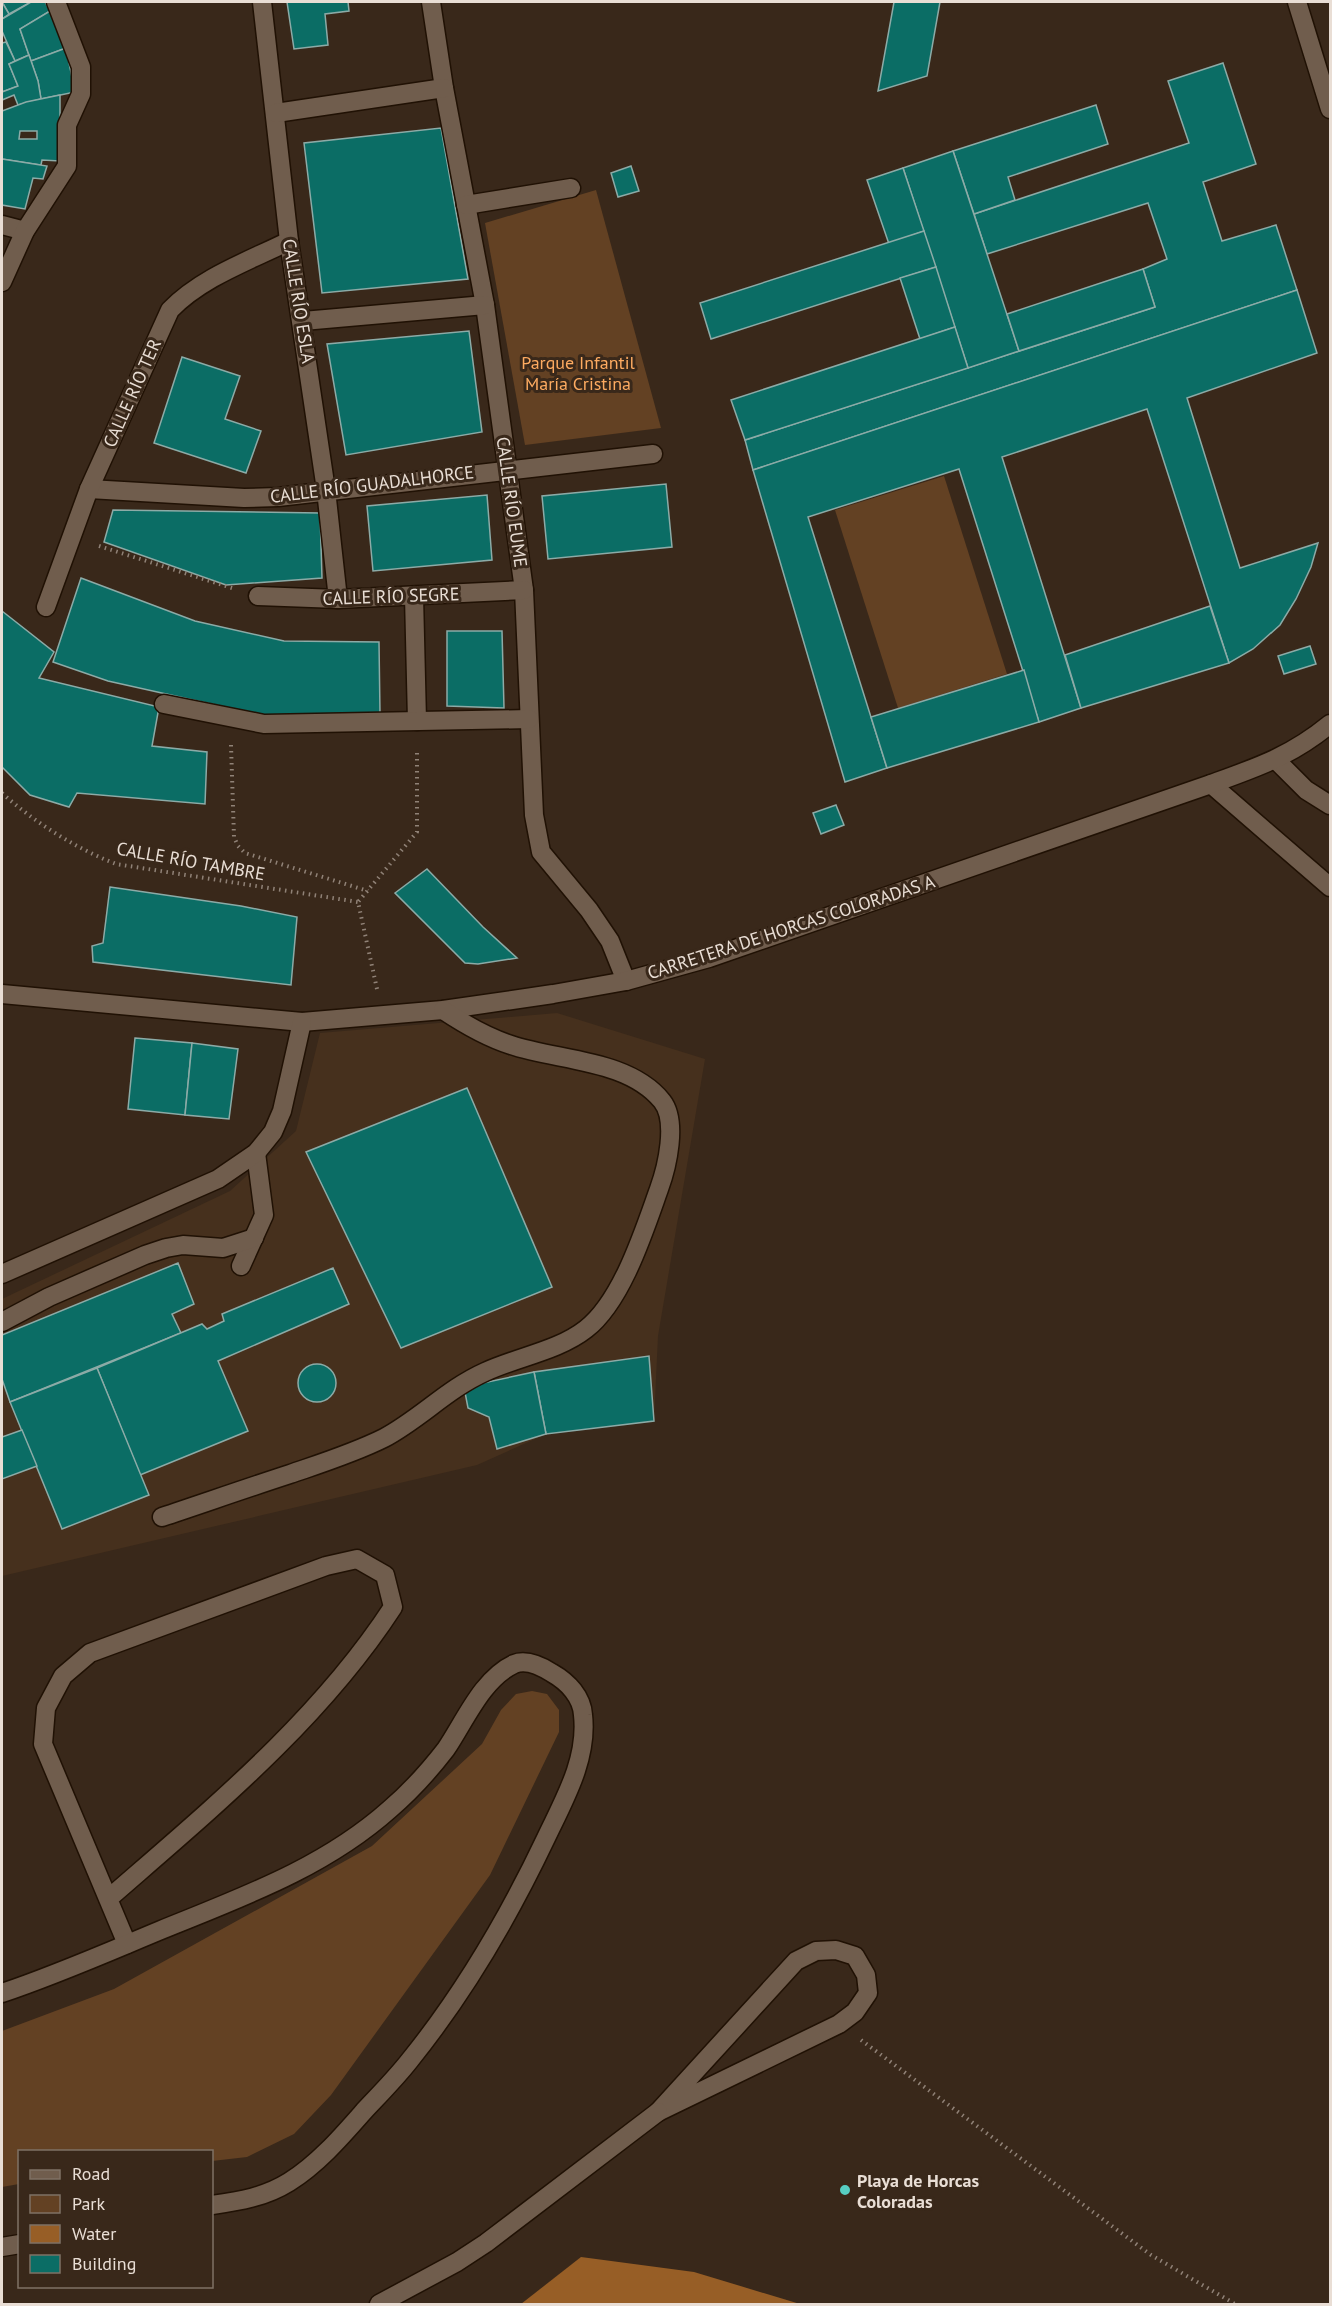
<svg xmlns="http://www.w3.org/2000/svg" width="1332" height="2306" font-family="'PT Sans',sans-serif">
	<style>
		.built { fill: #46301d }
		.green { fill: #634123 }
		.water { fill: #975e26 }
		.building { fill: #0b6d65; stroke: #8caba7; stroke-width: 1.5; fill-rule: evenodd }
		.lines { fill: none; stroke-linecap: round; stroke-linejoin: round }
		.minor-casing { stroke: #201104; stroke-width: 21 }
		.path { stroke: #908277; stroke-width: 4; stroke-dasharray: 1.5 4.5; stroke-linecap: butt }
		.minor { stroke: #705d4d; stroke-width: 18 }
		.poi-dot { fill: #57cec2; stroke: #39281a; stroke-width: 2 }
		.labels { text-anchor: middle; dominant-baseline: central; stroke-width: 6; stroke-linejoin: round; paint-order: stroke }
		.street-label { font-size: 18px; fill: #e9ded5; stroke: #39281a }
		.park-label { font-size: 18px; fill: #fdab61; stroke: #39281a }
		.poi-label { font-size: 18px; font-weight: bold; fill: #e9ded5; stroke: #39281a; text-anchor: start }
	</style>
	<rect width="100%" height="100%" fill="#39281a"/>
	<path class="built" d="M557,1013L705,1059L658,1336L654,1421L546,1434L477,1465L2,1576V1299L230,1191L296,1131L320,1033Z"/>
	<g class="green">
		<path d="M596,190L661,428L525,445L485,223Z"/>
		<path d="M944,476L1007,674L898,708L835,510Z"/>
		<path d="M532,1691L547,1694L559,1710V1732L490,1875L331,2095L294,2134L247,2157L212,2161V2152H20L19,2184L2,2187V2031L114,1989L372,1846L482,1744L501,1710L516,1694Z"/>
	</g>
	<path class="water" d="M581,2257L694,2272L800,2304H521Z"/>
	<g class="building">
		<path d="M2,2H31L9,14Z"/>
		<path d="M2,2L9,14L2,19Z"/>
		<path d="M31,2H45L50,11L20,29L29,55L15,61L2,31V19Z"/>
		<path d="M287,2H348L349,11L325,14L328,45L294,49Z"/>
		<path d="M894,2H940L927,76L878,91Z"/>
		<path d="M50,11L66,48L31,61L20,29Z"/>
		<path d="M6,42L15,61L9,64L18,86L2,92V43Z"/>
		<path d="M66,48L75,92L41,99L38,81L31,61Z"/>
		<path d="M29,55L38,81L41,99L18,105L14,95L2,100V92L18,86L9,64Z"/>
		<path d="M1223,63L1256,164L1203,182L1222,241L1276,225L1297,290L753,470L745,440L1155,307L1143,269L1167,259L1148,203L987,254L974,214L1189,143L1168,81Z"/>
		<path d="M60,95V161L42,160L41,165L2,159V111L26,102ZM20,131H37V139H19Z"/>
		<path d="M1096,105L1108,144L1008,177L1015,200L974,214L953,151Z"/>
		<path d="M441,128L468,279L322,293L304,143Z"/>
		<path d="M953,151L1019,351L968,368L903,168Z"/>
		<path d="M2,159L47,166L43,179L33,178L25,209L2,205Z"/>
		<path d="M631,166L639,191L618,197L611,173Z"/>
		<path d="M903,168L924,231L889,244L867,180Z"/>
		<path d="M924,231L936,267L711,339L700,303Z"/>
		<path d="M936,267L955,327L920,339L900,278Z"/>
		<path d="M1143,269L1155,307L1019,351L1007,314Z"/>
		<path d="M1297,290L1317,353L1187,398L1240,568L1318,543L1311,567L1296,599L1280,625L1253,649L1229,663L1147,409L1002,457L1081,708L1039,722L959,469L808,517L887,768L845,782L753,470Z"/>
		<path d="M955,327L968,368L745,440L731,400Z"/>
		<path d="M469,331L482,432L346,455L327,344Z"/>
		<path d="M182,357L240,376L225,419L261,431L246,473L154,443Z"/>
		<path d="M666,484L672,547L548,559L542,496Z"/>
		<path d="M487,495L492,560L373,571L367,506Z"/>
		<path d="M113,510L320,513L322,578L226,585L104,542Z"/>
		<path d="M81,578L195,621L284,641L379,642L380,714L274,718L108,681L53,662Z"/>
		<path d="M1210,606L1229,663L1081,708L1065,655Z"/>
		<path d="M2,611L54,652L39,678L159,707L152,746L207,752L205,804L77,793L69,807L30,795L2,767Z"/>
		<path d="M447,631H502L504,708L447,706Z"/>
		<path d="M1310,646L1316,664L1284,674L1278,656Z"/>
		<path d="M1024,670L1039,722L887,768L871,717Z"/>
		<path d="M836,805L844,825L821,834L813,813Z"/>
		<path d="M427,869L483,927L517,958L478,964L465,963L395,893Z"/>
		<path d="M110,887L241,906L297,917L291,985L93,962L92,946L103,943Z"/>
		<path d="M135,1038L192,1043L185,1115L128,1109Z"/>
		<path d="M192,1043L238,1049L229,1119L185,1115Z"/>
		<path d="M467,1088L552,1287L401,1348L306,1152Z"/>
		<path d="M178,1263L194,1304L172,1314L181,1333L10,1402L2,1379V1335Z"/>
		<path d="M333,1268L349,1304L218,1361L248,1431L140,1475L97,1368L202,1324L207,1329L224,1321L222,1314Z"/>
		<path d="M649,1356L654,1421L546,1434L534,1372Z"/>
		<circle cx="317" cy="1383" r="19"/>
		<path d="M97,1368L149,1495L62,1529L10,1402Z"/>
		<path d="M534,1372L546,1434L497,1449L489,1417L468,1408L464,1387Z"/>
		<path d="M22,1430L37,1466L2,1479V1437Z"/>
	</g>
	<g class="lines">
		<defs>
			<g id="minor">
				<path d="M262,2L289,241L326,490L338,599"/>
				<path d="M431,2L444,88L485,305L524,590L534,815L541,852L589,910L610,941L626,981"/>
				<path d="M1297,2L1330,109"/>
				<path d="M276,113L444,88"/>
				<path d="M466,205L571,188"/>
				<path d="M2,225L25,231"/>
				<path d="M2,282L25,231L67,166V125L81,94V67L56,2"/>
				<path d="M303,321L485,305"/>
				<path d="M89,489L244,498L278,497L653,454"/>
				<path d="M258,596L338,599L524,590"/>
				<path d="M414,596L417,721"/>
				<path d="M46,607L89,489L170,310C202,277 249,261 289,241"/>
				<path d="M164,704L264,724L529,719"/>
				<path d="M1276,760L1306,790L1330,805"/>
				<path d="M1211,784L1330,887"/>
				<path d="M2,994L302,1022L443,1010L553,994L626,981L709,958L1211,784C1258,767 1291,756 1330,724"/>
				<path d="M241,1266L264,1215L256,1153"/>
				<path d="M2,1274L218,1179L256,1153L273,1132L282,1111L302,1022"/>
				<path d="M2,1322L49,1297L145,1255L166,1248L183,1245L223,1248L254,1238"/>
				<path d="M162,1517C204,1503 247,1488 290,1474C322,1463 354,1453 384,1438C420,1419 447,1389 485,1372C517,1357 558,1351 586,1329C622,1301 644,1231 659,1189C667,1167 678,1121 662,1101C628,1059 558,1061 511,1045C486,1037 464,1024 443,1010"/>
				<path d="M108,1899C210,1810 319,1721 393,1607L385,1575L357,1559L326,1566L90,1653L63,1676L46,1708L43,1744L127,1944"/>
				<path d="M836,1950L855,1956L866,1975L868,1993L855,2012L839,2024L658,2112L796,1961L816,1951Z"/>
				<path d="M2,1993C56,1975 108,1952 161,1930C242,1897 324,1868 390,1809C411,1791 429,1771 446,1749C465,1721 482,1679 514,1664C526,1659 541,1666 552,1673C568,1682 582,1697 583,1715C588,1759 564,1800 546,1838C509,1916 464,1993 410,2060C396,2078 379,2095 364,2111C342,2136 318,2164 289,2182C265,2197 240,2201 212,2205"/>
				<path d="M2,2247L20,2244"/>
				<path d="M379,2304L457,2262L486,2243L658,2112"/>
			</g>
		</defs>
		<use href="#minor" class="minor-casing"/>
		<g class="path">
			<path d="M99,546L232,588"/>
			<path d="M231,745L234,837L238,846L245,853L368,891"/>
			<path d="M2,793C34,822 75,848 116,864L358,902"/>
			<path d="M377,989L358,902L417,832V750"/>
			<path d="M861,2040L1151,2255L1235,2304"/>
		</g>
		<use href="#minor" class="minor"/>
	</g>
	<circle class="poi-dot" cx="845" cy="2190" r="6"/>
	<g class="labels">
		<g class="street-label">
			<text transform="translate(299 301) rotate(81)">CALLE RÍO ESLA</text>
			<text transform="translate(132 393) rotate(-66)">CALLE RÍO TER</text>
			<text transform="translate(372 484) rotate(-7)">CALLE RÍO GUADALHORCE</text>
			<text transform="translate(512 502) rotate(82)">CALLE RÍO EUME</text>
			<text transform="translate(391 596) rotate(-2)">CALLE RÍO SEGRE</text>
			<text transform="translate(191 861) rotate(10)">CALLE RÍO TAMBRE</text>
			<text transform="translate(791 927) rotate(-18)">CARRETERA DE HORCAS COLORADAS A</text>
		</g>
		<g class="park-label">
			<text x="578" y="362">Parque Infantil<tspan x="578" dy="21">María Cristina</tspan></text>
		</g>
		<g class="poi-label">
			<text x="857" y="2180">Playa de Horcas<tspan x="857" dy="21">Coloradas</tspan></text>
		</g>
	</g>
	<rect width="1332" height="2306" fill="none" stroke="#e9ded5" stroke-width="6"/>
	<rect x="18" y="2150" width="195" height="138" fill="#39281a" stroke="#7f7165" stroke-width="1.5"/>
	<rect x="30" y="2170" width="30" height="9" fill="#705d4d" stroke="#7f7165" stroke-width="1.5"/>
	<text x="72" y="2180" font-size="18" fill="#e9ded5">Road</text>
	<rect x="30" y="2195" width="30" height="18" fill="#634123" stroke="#7f7165" stroke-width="1.5"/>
	<text x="72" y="2210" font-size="18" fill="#e9ded5">Park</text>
	<rect x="30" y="2225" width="30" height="18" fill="#975e26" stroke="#7f7165" stroke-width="1.5"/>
	<text x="72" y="2240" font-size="18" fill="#e9ded5">Water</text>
	<rect x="30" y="2255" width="30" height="18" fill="#0b6d65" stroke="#7f7165" stroke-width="1.5"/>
	<text x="72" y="2270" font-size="18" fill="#e9ded5">Building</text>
</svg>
